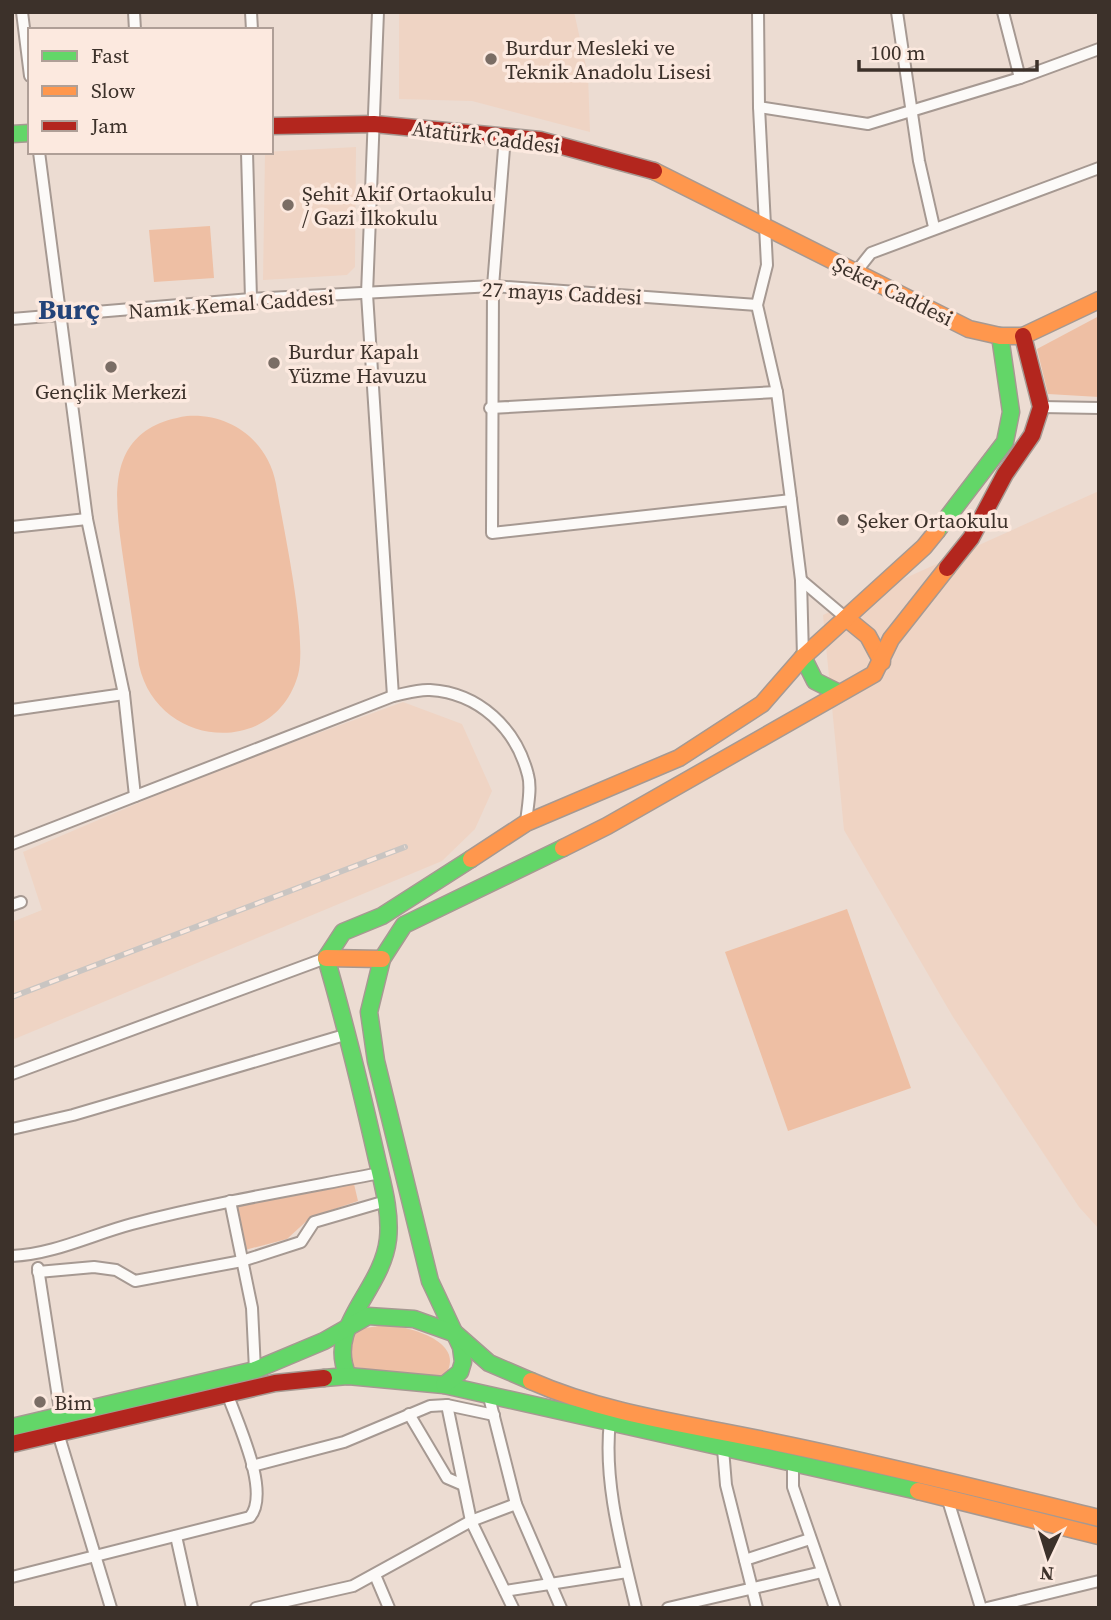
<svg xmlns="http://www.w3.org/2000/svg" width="1111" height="1620" font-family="'Source Serif 4',serif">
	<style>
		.built { fill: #efd4c4 }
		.green { fill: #eebfa4 }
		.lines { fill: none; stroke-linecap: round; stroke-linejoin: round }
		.street-casing { stroke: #a69992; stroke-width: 14 }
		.fast-casing { stroke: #a69992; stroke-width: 19 }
		.slow-casing { stroke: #a69992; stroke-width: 19 }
		.jam-casing { stroke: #a69992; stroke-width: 19 }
		.street { stroke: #fcfaf8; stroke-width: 10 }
		.fast { stroke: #63d668; stroke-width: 16 }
		.slow { stroke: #ff974d; stroke-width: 16 }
		.jam { stroke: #b3261e; stroke-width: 16 }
		.rail-casing { stroke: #c9c5c2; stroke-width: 6 }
		.rail { stroke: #fce9df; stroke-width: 3.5; stroke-dasharray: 10; stroke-linecap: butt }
		.poi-dot { fill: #7a6d65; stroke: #fce9df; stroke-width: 2.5 }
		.labels { text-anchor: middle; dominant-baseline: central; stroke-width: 7; stroke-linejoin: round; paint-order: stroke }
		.poi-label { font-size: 21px; fill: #3c312a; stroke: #fce9df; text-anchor: start }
		.street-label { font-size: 21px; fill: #3c312a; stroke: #fce9df }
		.district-label { font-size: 28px; font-weight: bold; fill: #234379; stroke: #fce9df }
	</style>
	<rect width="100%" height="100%" fill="#ecdcd2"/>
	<g class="built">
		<path d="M399,12H574L588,75L590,132L472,101L399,99Z"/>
		<path d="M356,147L355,267L347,275L263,280L265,152Z"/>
		<path d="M1099,491V1229L1079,1207L953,1017L844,830L823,615Z"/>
		<path d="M403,702L462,724L492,791L475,829L442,861L12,1040V922L42,910L23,852L202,776Z"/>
	</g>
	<g class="green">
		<path d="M210,226L214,278L154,282L149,230Z"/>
		<path d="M1099,316V397L1048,394L1037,349Z"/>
		<path d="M187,416C231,413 268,441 276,484C283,527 308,638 298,675C274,759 157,748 139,665C134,631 129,598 124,564C115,501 101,429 187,416Z"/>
		<path d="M847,909L911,1088L788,1131L725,952Z"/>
		<path d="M354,1184L358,1201L311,1217L287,1239L245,1250L236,1206Z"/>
		<path d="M385,1325C409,1326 469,1342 444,1377L436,1379L349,1366L346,1360L349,1336L359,1329Z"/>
	</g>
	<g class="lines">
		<defs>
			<g id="street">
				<path d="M22,12L30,76"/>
				<path d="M134,12L135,30"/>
				<path d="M251,12L252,30"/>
				<path d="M378,12L367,294L393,696"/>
				<path d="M758,12L759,107L767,265L757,305L777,392L791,500L801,580L803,657"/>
				<path d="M897,12L919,161L934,227"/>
				<path d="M1003,12L1020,78"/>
				<path d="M759,107L868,124L1020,78L1099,49"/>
				<path d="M505,136L493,286L492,533L791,500"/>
				<path d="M39,152L87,519L124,694L135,796"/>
				<path d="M247,152L251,299"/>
				<path d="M856,272L871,253L1099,168"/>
				<path d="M12,319L251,299L493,286L757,305"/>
				<path d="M1041,407L1099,408"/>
				<path d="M490,408L777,392"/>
				<path d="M12,527L87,519"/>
				<path d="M801,580L846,618"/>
				<path d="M12,710L124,694"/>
				<path d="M12,844L393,696C404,694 418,689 430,690C479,693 516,728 528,775C532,789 527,809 526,823"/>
				<path d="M12,905L21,902"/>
				<path d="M12,1074L326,958"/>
				<path d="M12,1129L73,1115L348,1034"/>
				<path d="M230,1201L252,1308L255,1370"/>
				<path d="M12,1256C54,1254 91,1235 132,1224C213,1203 297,1189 380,1173"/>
				<path d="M38,1268L61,1417"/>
				<path d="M38,1272L94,1267L116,1270L135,1281L242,1261L301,1242L314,1222L386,1201"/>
				<path d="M489,1397L516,1504L561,1608"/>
				<path d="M447,1405L471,1521L513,1608"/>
				<path d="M409,1414L447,1478L461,1484"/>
				<path d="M610,1421C603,1482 622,1548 636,1608"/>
				<path d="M58,1433L111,1608"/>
				<path d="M723,1449L726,1485L757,1608"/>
				<path d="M793,1463V1487L835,1608"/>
				<path d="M252,1466L344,1442L430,1406L447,1405L494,1415"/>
				<path d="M947,1497L981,1608"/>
				<path d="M176,1536L192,1608"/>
				<path d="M745,1560L810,1539"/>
				<path d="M375,1575L389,1608"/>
				<path d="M12,1577L250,1517C271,1492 237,1422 227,1393"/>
				<path d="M505,1591L627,1572"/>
				<path d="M256,1608L353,1586L471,1521L516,1504"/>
				<path d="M668,1608L822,1572"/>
				<path d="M987,1608L1099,1581"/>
			</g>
			<g id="fast">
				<path d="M12,134L30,133"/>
				<path d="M937,531L1005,442L1011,412L1000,336"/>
				<path d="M803,657L815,681L839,693"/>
				<path d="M348,1376C325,1326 382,1292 388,1239C391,1211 382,1182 376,1155C361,1089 345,1023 326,958L343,932L382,916L471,859"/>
				<path d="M324,1378L348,1376L444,1385L918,1491"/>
				<path d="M444,1385L460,1372L463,1362L461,1347L430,1281L376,1061L369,1012L382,959L404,925L563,848"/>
				<path d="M12,1427L255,1370L324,1341L368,1316L414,1319L456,1334L489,1363L531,1381"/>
			</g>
			<g id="slow">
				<path d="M654,171L969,329L1000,336H1023L1099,300"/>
				<path d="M846,618L868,636L882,662"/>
				<path d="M563,848L607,826L874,674L891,639L947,568"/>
				<path d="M471,859L526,823L679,758L762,704L803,657L924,547L937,531"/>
				<path d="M326,958L382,959"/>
				<path d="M531,1381C608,1415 696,1425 778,1443C886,1465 992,1492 1099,1518"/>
				<path d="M918,1491L1099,1536"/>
			</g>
			<g id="jam">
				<path d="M271,126L374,124L540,140L654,171"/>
				<path d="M947,568L971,538L1005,474L1032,435L1041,407L1023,336"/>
				<path d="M12,1444L275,1383L324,1378"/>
			</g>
		</defs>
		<use href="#street" class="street-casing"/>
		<use href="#fast" class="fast-casing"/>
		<use href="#slow" class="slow-casing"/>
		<use href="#jam" class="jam-casing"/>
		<use href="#street" class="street"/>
		<use href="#fast" class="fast"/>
		<use href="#slow" class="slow"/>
		<use href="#jam" class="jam"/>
		<defs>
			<path id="rail" d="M12,997L405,847"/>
		</defs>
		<use href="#rail" class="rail-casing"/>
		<use href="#rail" class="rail"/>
	</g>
	<g class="poi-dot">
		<circle cx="491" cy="59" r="7"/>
		<circle cx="288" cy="205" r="7"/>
		<circle cx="274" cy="363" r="7"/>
		<circle cx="111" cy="367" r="7"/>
		<circle cx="843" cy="520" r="7"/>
		<circle cx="40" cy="1402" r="7"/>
	</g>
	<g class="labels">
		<g class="poi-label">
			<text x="505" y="47">Burdur Mesleki ve<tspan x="505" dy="24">Teknik Anadolu Lisesi</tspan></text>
			<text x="302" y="193">Şehit Akif Ortaokulu<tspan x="302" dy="24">/ Gazi İlkokulu</tspan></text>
			<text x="288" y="351">Burdur Kapalı<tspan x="288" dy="24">Yüzme Havuzu</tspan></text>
			<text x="111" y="391" text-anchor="middle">Gençlik Merkezi</text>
			<text x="857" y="520">Şeker Ortaokulu</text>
			<text x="54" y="1402">Bim</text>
		</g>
		<g class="street-label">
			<text transform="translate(486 137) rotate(7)">Atatürk Caddesi</text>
			<text transform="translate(893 291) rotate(26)">Şeker Caddesi</text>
			<text transform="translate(562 293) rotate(3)">27 mayıs Caddesi</text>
			<text transform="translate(231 304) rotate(-4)">Namık Kemal Caddesi</text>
		</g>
		<g class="district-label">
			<text x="69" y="309">Burç</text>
		</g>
	</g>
	<rect width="1111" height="1620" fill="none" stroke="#3c312a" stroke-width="28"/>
	<rect x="28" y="28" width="245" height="126" fill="#fce9df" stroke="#af9f97" stroke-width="2"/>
	<rect x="42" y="51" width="35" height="10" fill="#63d668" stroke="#af9f97" stroke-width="2"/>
	<text x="91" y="63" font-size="21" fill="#3c312a">Fast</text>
	<rect x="42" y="86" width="35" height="10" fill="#ff974d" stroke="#af9f97" stroke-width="2"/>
	<text x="91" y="98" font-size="21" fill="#3c312a">Slow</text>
	<rect x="42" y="121" width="35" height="10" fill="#b3261e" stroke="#af9f97" stroke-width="2"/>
	<text x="91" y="133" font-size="21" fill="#3c312a">Jam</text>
	<g transform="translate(1048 1557) rotate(184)" stroke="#fce9df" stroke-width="5" paint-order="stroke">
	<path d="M0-5L12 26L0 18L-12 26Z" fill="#3c312a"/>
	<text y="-10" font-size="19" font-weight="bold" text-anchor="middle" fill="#3c312a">N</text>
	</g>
	<path d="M859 60v10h178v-10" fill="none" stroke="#3c312a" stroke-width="3.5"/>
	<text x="870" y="60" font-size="21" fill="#3c312a" stroke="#fce9df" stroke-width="5" paint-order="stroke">100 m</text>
</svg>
